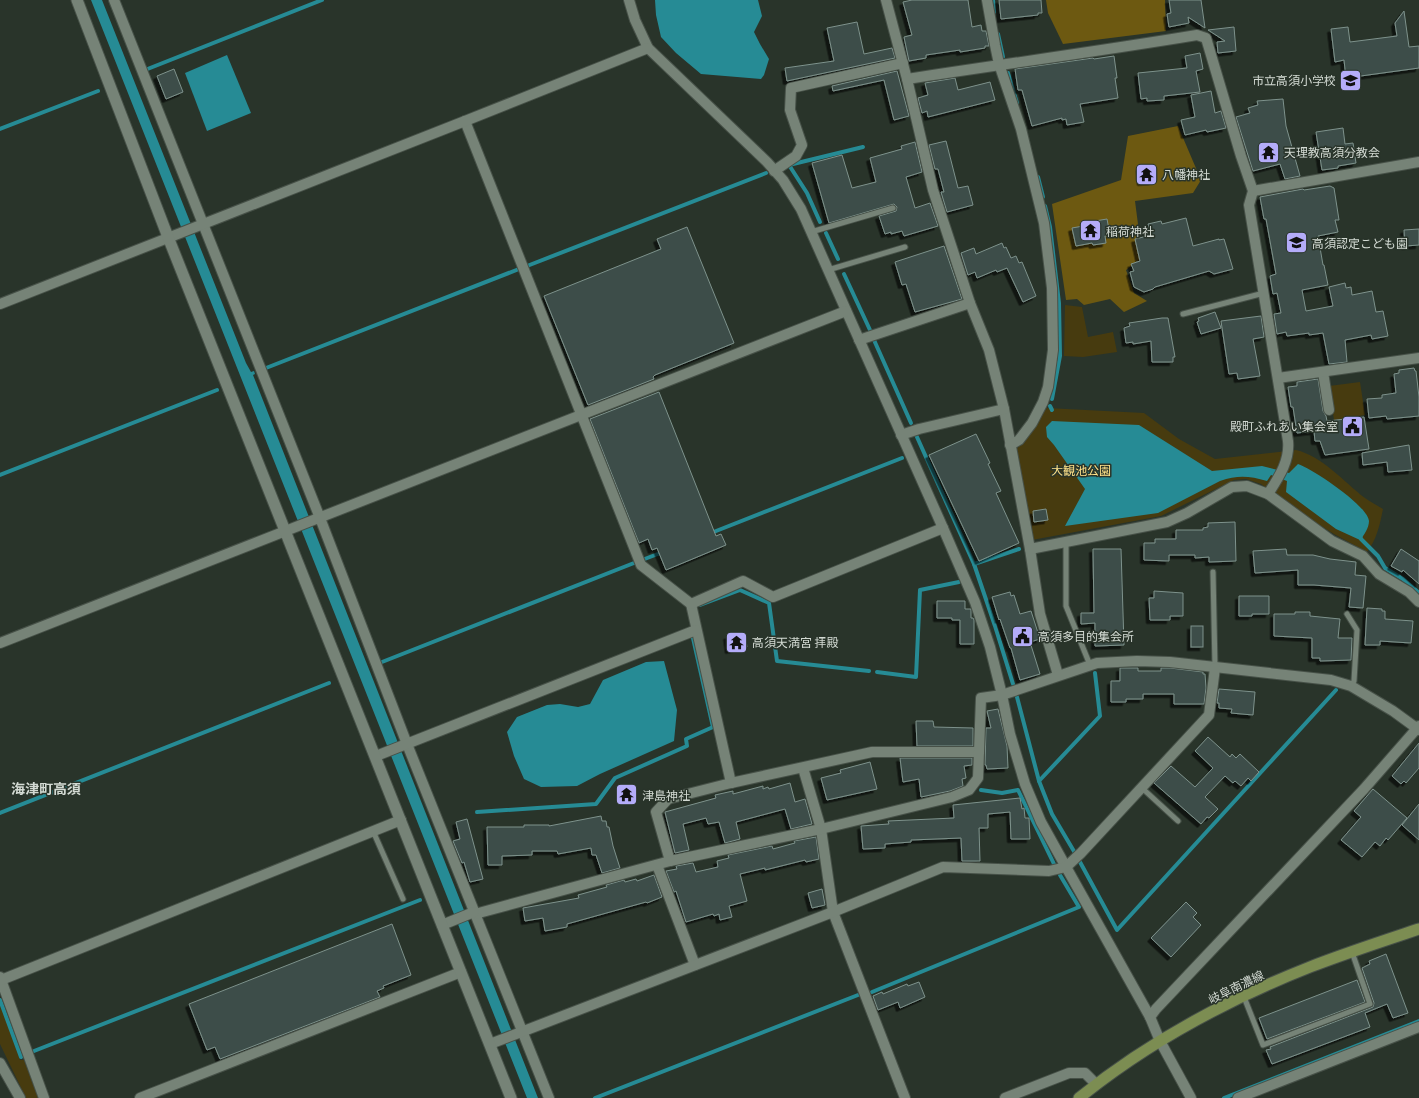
<svg xmlns="http://www.w3.org/2000/svg" width="1419" height="1098" font-family="'PT Sans Narrow','Noto Sans JP',sans-serif">
	<style>
		.green { fill: #473b0f }
		.forest { fill: #6d5911 }
		.water { fill: #268b95 }
		.lines { fill: none; stroke-linecap: round; stroke-linejoin: round }
		.stream { stroke: #268b95; stroke-width: 4 }
		.building { fill: #3c4d48; stroke: #7e928c; filter: url(#shadow) }
		.service-casing { stroke: #475148; stroke-width: 7 }
		.minor-casing { stroke: #475148; stroke-width: 12 }
		.tertiary-casing { stroke: #475148; stroke-width: 13 }
		.primary-casing { stroke: #475148; stroke-width: 13 }
		.service { stroke: #768377; stroke-width: 5 }
		.minor { stroke: #768377; stroke-width: 10 }
		.tertiary { stroke: #768377; stroke-width: 11 }
		.primary { stroke: #7c8d52; stroke-width: 11 }
		.labels { text-anchor: middle; dominant-baseline: central; stroke-width: 3; stroke-linejoin: round; paint-order: stroke }
		.poi-label { font-size: 12px; fill: #d3dad3; stroke: #29342a; text-anchor: start }
		.park-label { font-size: 12px; fill: #ffe289; stroke: #29342a }
		.street-label { font-size: 12px; fill: #d3dad3; stroke: #29342a }
		.quarter-label { font-size: 14px; font-weight: bold; fill: #d3dad3; stroke: #29342a }
	</style>
	<defs>
		<filter id="shadow"><feDropShadow dx="-3.5" dy="3.5" stdDeviation="0" flood-color="#0009"/></filter>
	</defs>
	<rect width="100%" height="100%" fill="#29342a"/>
	<g class="green">
		<path d="M1065,305L1082,307L1088,337L1113,332L1117,352L1083,357L1064,356Z"/>
		<path d="M1360,382L1365,415L1334,420L1329,386Z"/>
		<path d="M1047,408L1144,413L1179,439L1215,459L1296,450C1322,456 1344,482 1365,498C1370,502 1377,505 1383,509C1380,524 1377,539 1367,552L1334,534L1308,518L1261,484L1246,479L1234,480L1161,516L1032,540L1016,450Z"/>
		<path d="M0,1003L20,1060H24L38,1098H26L0,1044Z"/>
	</g>
	<g class="forest">
		<path d="M1046,0H1165L1166,31L1063,44L1048,13Z"/>
		<path d="M1178,126L1201,180L1193,193L1135,201L1139,232V260L1126,270L1134,293L1147,301L1124,312L1110,299L1084,305L1077,299L1066,300L1052,204L1121,180L1128,136Z"/>
	</g>
	<g class="water">
		<path d="M91,0H102L246,363L251,372L254,371L255,374L253,375L538,1098H527Z"/>
		<path d="M655,0H758L762,16L754,32L760,44L769,59L764,75L761,79L701,74L676,53L661,37L656,15Z"/>
		<path d="M227,55L251,113L207,131L185,73Z"/>
		<path d="M1052,421L1139,425L1212,471L1262,466L1289,473L1298,464C1313,469 1368,506 1369,521C1369,528 1364,535 1360,540L1336,529L1286,492L1287,481L1271,475L1267,481C1249,476 1238,475 1220,481L1158,513L1065,526L1085,489L1054,445L1047,437L1046,427Z"/>
		<path d="M664,661L677,710L674,741L600,774L577,786L541,787L524,779L514,756L507,732L517,717L547,705L560,704L578,707L590,704L603,680L646,662Z"/>
	</g>
	<g class="lines">
		<g class="stream">
			<path d="M993,0L994,12"/>
			<path d="M998,34L1003,57"/>
			<path d="M145,70L322,0"/>
			<path d="M1008,73L1017,103"/>
			<path d="M0,129L98,91"/>
			<path d="M1038,177L1043,197"/>
			<path d="M1045,206L1050,227L1059,303L1060,356L1052,399"/>
			<path d="M820,222L807,193L789,165L863,147"/>
			<path d="M826,233L838,259"/>
			<path d="M527,266L766,173"/>
			<path d="M844,274L870,330"/>
			<path d="M874,340L911,423"/>
			<path d="M266,368L519,269"/>
			<path d="M1050,406L1052,410"/>
			<path d="M917,437L974,564L995,626L1013,684"/>
			<path d="M0,475L217,390"/>
			<path d="M711,533L902,458"/>
			<path d="M1360,534L1361,539L1378,556L1385,568L1403,579L1419,593"/>
			<path d="M642,560L663,552"/>
			<path d="M974,564L1019,549"/>
			<path d="M700,605L740,590L769,603L777,661L869,671"/>
			<path d="M382,662L634,563"/>
			<path d="M877,672L916,677L920,590L959,582"/>
			<path d="M1017,697L1039,781L1052,814L1075,853"/>
			<path d="M1039,781L1100,716L1095,673"/>
			<path d="M981,790L1002,793L1018,790L1054,864"/>
			<path d="M477,812L596,804L615,778L687,746L686,739L713,727L693,638"/>
			<path d="M0,813L329,683"/>
			<path d="M1080,862L1117,930L1336,690"/>
			<path d="M872,992L1079,907L1060,875"/>
			<path d="M0,1000L21,1057"/>
			<path d="M34,1051L420,900"/>
			<path d="M595,1098L858,995"/>
			<path d="M1224,1098L1419,1021"/>
		</g>
	</g>
	<g class="building">
		<path d="M912,0H968L972,27L981,25L982,31H986L989,46H985V48L960,52V50L926,55V58L909,61L904,37L912,35L903,2Z"/>
		<path d="M999,0H1041L1042,13H1038V15L1001,19Z"/>
		<path d="M1169,0H1201L1205,28L1188,17L1189,23L1169,27L1167,14L1171,13Z"/>
		<path d="M1404,11L1409,47L1419,46V68L1346,78L1344,60L1335,62L1331,29L1348,27L1350,42L1397,36L1395,23Z"/>
		<path d="M857,22L864,54L892,48L895,58L787,81L785,68L834,61L827,28Z"/>
		<path d="M1234,27L1236,51L1218,53L1217,42L1225,41L1208,30Z"/>
		<path d="M1200,53L1203,69L1196,71L1200,92L1164,96V100L1147,101V98L1141,99L1138,73L1187,68L1185,56Z"/>
		<path d="M1114,56L1117,78H1115L1118,98L1080,104L1084,122L1067,125L1066,119L1062,120V118L1032,126L1022,90H1018L1015,69L1093,58L1094,59Z"/>
		<path d="M174,69L183,92L166,99L157,76Z"/>
		<path d="M897,71L909,116L894,120L884,80L833,91L832,86Z"/>
		<path d="M955,78L958,90L990,82L995,100L928,117L927,111L922,113L918,98L928,95L925,83Z"/>
		<path d="M1211,91L1215,113L1221,111L1226,128L1207,132L1206,130L1185,135L1181,120L1195,117L1191,95Z"/>
		<path d="M1283,99L1286,126L1300,176L1285,179L1280,164L1253,171L1236,117L1250,113L1248,108L1258,105L1257,101Z"/>
		<path d="M1343,128L1345,144L1353,143L1356,163L1338,166V168L1322,170L1316,132Z"/>
		<path d="M946,141L958,188L968,186L973,205L947,212L941,192H944L938,169H935L929,145Z"/>
		<path d="M915,142L922,172L906,177L915,208L930,203L938,226L904,236L902,231L891,234V232L885,234L879,216L896,211L897,207L894,204L829,223L812,163L842,155L852,188L876,182L870,158L902,149L901,146Z"/>
		<path d="M1151,166L1153,181L1141,182L1140,167Z"/>
		<path d="M1330,186L1334,188L1339,220H1335L1338,232L1318,236L1323,265H1324L1328,285L1302,290L1306,311L1333,306L1329,287L1345,283L1346,288L1351,287L1352,295L1372,291L1376,312L1383,311L1388,336L1372,339L1371,335L1345,340L1347,362L1329,364L1323,333L1309,335V333L1287,336L1286,332L1277,334L1274,314L1281,313L1277,293L1273,294L1270,276L1276,274L1266,219H1264L1260,197L1303,189L1304,190Z"/>
		<path d="M1186,218L1193,246L1219,239V240L1224,239L1233,269L1214,274L1209,271L1155,287L1153,289L1144,292L1134,287L1130,272L1134,271L1131,264L1140,261L1135,239L1148,236L1146,228L1149,227L1148,224L1161,221L1162,224Z"/>
		<path d="M1107,219L1110,235L1105,236L1106,243L1093,245L1092,243L1076,246L1072,228L1089,225V222Z"/>
		<path d="M687,227L734,343L655,375L653,377L654,379L588,405L544,296L661,249L657,239Z"/>
		<path d="M1419,229V245L1405,246L1404,230Z"/>
		<path d="M1002,243L1004,248L1006,247L1011,258L1016,256L1019,263L1022,262L1036,296L1023,302L1007,268L997,272L996,270L977,278L975,272L968,275L961,253L974,248L976,254Z"/>
		<path d="M944,246L962,299L915,312L906,284L902,285L895,262Z"/>
		<path d="M1215,312L1221,328L1201,334L1197,322L1199,321L1198,318Z"/>
		<path d="M1261,316L1264,337L1253,339L1260,376L1238,379L1237,373L1229,374L1221,321Z"/>
		<path d="M1162,318H1168L1175,357H1173V362H1152L1151,341L1133,344V342L1126,343L1124,328L1130,326L1129,323Z"/>
		<path d="M1414,368L1415,371H1416L1419,397V416L1387,419L1386,416L1369,418L1367,399L1382,398V395L1396,393L1394,374L1399,373V370Z"/>
		<path d="M1318,379L1323,411L1326,416L1327,421L1364,417L1369,449L1325,455L1320,441H1315L1314,431L1297,433L1293,407H1291L1288,387L1297,386V382Z"/>
		<path d="M659,392L716,536L721,534L726,545L666,570L657,548L652,550L648,539L639,543L590,419Z"/>
		<path d="M976,434L990,463L988,464L1001,491L996,493L1019,543L979,561L929,455Z"/>
		<path d="M1409,445L1412,470L1388,472L1387,462L1363,465L1362,453Z"/>
		<path d="M1046,509L1048,520L1034,522L1033,511Z"/>
		<path d="M1235,522L1236,561L1209,562V557L1195,558V555H1169V561L1144,560V543H1155V539H1176V530H1203V528L1208,527V523Z"/>
		<path d="M1093,549H1121L1124,645L1095,646V623L1081,624V613H1094Z"/>
		<path d="M1286,549L1287,555H1313L1330,559L1356,562L1355,575L1366,576L1363,608L1349,607L1351,588L1314,585H1298V570L1255,573L1253,551Z"/>
		<path d="M1401,549L1419,561V584L1403,570L1402,572L1391,566Z"/>
		<path d="M1154,591L1183,593V616H1170V620H1150L1149,598H1154Z"/>
		<path d="M1010,592L1011,596L1014,595L1020,614L1031,611L1040,639L1030,642L1040,674L1020,680L1011,648H1010L1000,619L999,620L992,597Z"/>
		<path d="M1239,596H1269V614H1252V616H1239Z"/>
		<path d="M937,601H965V609H971V618H973L974,620V644H960V620H952V618H937Z"/>
		<path d="M1367,608L1382,609V611H1385V619L1413,621L1411,643L1380,641V645H1365Z"/>
		<path d="M1295,612H1310V616L1340,619L1338,638H1352L1351,660L1320,661V658H1312V638L1274,636V614H1295Z"/>
		<rect x="1191" y="626" width="12" height="21"/>
		<path d="M745,634L747,647L729,650L727,636Z"/>
		<path d="M1120,668H1138V671H1161V668H1170L1203,672V674H1205L1206,688L1204,704H1174V694H1143V699H1126V702H1111V681H1120Z"/>
		<path d="M1219,689L1255,692L1253,715L1231,713L1232,709L1219,708V703H1217Z"/>
		<path d="M998,709L1007,746L1008,768L987,769L986,765H985L986,728H991L987,711Z"/>
		<path d="M916,721H933L934,727L973,728V746H917Z"/>
		<path d="M1208,737L1230,757L1232,754L1236,758L1240,754L1259,772L1251,781L1248,778L1241,786L1235,781L1233,783L1225,776L1205,797L1218,809L1209,818L1207,817L1201,824L1154,783L1171,766L1195,787L1213,768L1195,751Z"/>
		<path d="M1419,743V768L1406,783L1404,781L1401,784L1392,776Z"/>
		<path d="M900,758H972V765L964,766L966,778L962,779L963,786L950,791L921,797L919,779L903,782Z"/>
		<path d="M870,762L877,789L827,800L821,778L841,773L840,770Z"/>
		<path d="M790,783L795,802L805,799L812,824L791,829L785,809L736,822L740,839L725,843L719,822L708,824L706,818L683,824L689,850L675,853L665,812L716,798L715,795L733,791V794L763,786V789L768,787L769,789Z"/>
		<path d="M1373,789L1407,818L1388,840L1386,838L1380,846L1375,842L1362,857L1341,840L1361,817L1354,811Z"/>
		<path d="M1020,798L1022,809L1024,808L1025,818H1029L1030,839H1011L1010,812L988,814V828H979L980,861H962L961,838L911,840V842L885,844V848L863,849L861,826L889,824L888,821L954,818L953,805Z"/>
		<path d="M1419,804V840L1402,825Z"/>
		<path d="M601,816L602,821H606L607,827H609L613,846L620,868L602,873L596,855H592L591,848L558,854L557,851H532V855L502,856V865H488L487,827H524V825H549V826Z"/>
		<path d="M467,819L483,879L470,882L464,862L462,863L453,841L460,839L456,822Z"/>
		<path d="M816,837L819,859L806,862L805,860L765,870V868L740,874L747,901L729,906L732,917L720,920L719,914L714,916L713,914L686,922L676,891L674,892L666,871L677,869L676,866L693,863L696,872L718,867L717,861L729,858L728,855L772,846L773,849L795,843L794,841Z"/>
		<path d="M654,875L662,897L647,903L646,902L567,924V927L545,931L543,918L525,921L523,908L579,898L578,895L607,887L606,885L624,880L625,882L636,879L637,881Z"/>
		<path d="M822,889L825,905L812,908L808,893Z"/>
		<path d="M1186,902L1197,913L1193,917L1201,925L1171,957L1151,938Z"/>
		<path d="M392,924L411,975L383,986L384,988L377,991L380,997L220,1059L215,1047L207,1050L189,1004Z"/>
		<path d="M1386,954L1408,1013L1393,1018L1387,1004L1365,1013L1370,1027L1272,1064L1266,1050L1271,1049L1270,1047L1373,1007L1374,1003L1362,968L1370,964L1369,961Z"/>
		<path d="M1357,980L1365,1002L1267,1039L1259,1018Z"/>
		<path d="M919,982L925,997L900,1008L898,1002L878,1010L873,996L882,992L883,994L907,984L908,986Z"/>
	</g>
	<g class="lines">
		<defs>
			<g id="service">
				<path d="M811,232L893,208"/>
				<path d="M828,270L905,247"/>
				<path d="M1183,314L1264,293"/>
				<path d="M1066,541V606L1090,665"/>
				<path d="M1213,572L1215,667"/>
				<path d="M1347,614L1357,630L1354,681L1351,686"/>
				<path d="M1142,788L1178,821"/>
				<path d="M373,831L403,899"/>
				<path d="M1244,997L1263,1045L1370,1004L1352,952"/>
			</g>
			<g id="minor">
				<path d="M114,0L320,518L407,744L549,1098"/>
				<path d="M629,0L635,20L648,48L767,162L783,180L801,209L943,528L975,602L990,647L1002,695L1010,734L1025,784L1041,822L1066,867L1150,1017"/>
				<path d="M886,0L907,79L933,190L970,303L989,350L1004,409L1030,549L1040,614L1058,675"/>
				<path d="M987,0L995,45L999,64L1021,129L1044,223L1052,288L1053,350L1048,387L1043,402L1032,423L1019,440L1010,445"/>
				<path d="M907,79C1004,64 1101,51 1197,35L1206,38L1241,156L1253,191L1249,205L1288,441C1290,461 1279,477 1268,494"/>
				<path d="M465,121L641,565L691,604L731,783"/>
				<path d="M774,171L796,156L802,145L790,110L791,88L903,63"/>
				<path d="M1253,191L1419,162"/>
				<path d="M0,304L465,121L648,48"/>
				<path d="M859,340L970,303"/>
				<path d="M1323,372L1329,410"/>
				<path d="M1278,378L1419,358"/>
				<path d="M901,435L919,429L1004,409"/>
				<path d="M1030,549L1167,522L1187,513L1232,487L1247,486L1268,494L1332,541L1363,556L1379,574L1409,592L1419,602"/>
				<path d="M691,604L743,581L773,597L943,528"/>
				<path d="M0,643L846,311"/>
				<path d="M376,756L696,630"/>
				<path d="M803,768L821,829L833,912L905,1098"/>
				<path d="M670,861L656,812L668,799L731,783L872,752H979"/>
				<path d="M657,865L695,965"/>
				<path d="M475,914L670,861L821,829L952,797L969,790L978,778L981,698L1002,695L1097,663L1137,661L1170,662L1331,680L1351,686L1393,711L1419,730"/>
				<path d="M442,925L474,912"/>
				<path d="M0,977L44,1098"/>
				<path d="M1,980L401,820"/>
				<path d="M490,1044L833,912L943,867L1049,871L1066,867L1081,853L1209,715L1215,668"/>
				<path d="M0,1063L20,1098"/>
				<path d="M140,1098L461,972"/>
				<path d="M1005,1098L1069,1073H1085L1096,1084"/>
				<path d="M1191,1098L1160,1041L1150,1017L1156,1009L1364,789L1419,726"/>
				<path d="M1238,1098L1419,1027"/>
			</g>
			<path id="tertiary" d="M77,0L168,237L511,1098"/>
			<path id="primary" d="M1079,1098C1147,1043 1229,999 1310,967C1346,953 1383,941 1419,929"/>
		</defs>
		<use href="#service" class="service-casing"/>
		<use href="#minor" class="minor-casing"/>
		<use href="#tertiary" class="tertiary-casing"/>
		<use href="#primary" class="primary-casing"/>
		<use href="#service" class="service"/>
		<use href="#minor" class="minor"/>
		<use href="#tertiary" class="tertiary"/>
		<use href="#primary" class="primary"/>
	</g>
	<defs>
		<symbol id="school-square" viewBox="-11 -11 22 22"><rect x="-9" y="-9" width="18" height="18" rx="4" fill="#b4acf9" stroke="#29342a"/><path d="M0-5L7-2L0 1L-7-2ZM-4 1L0 2.5L4 1V4Q0 6-4 4Z" fill="#111"/></symbol>
		<symbol id="temple-square" viewBox="-11 -11 22 22"><rect x="-9" y="-9" width="18" height="18" rx="4" fill="#b4acf9" stroke="#29342a"/><path d="M0-6L5-2H3V0L6.5 2.5H4V6H1.5V3h-3V6H-4V2.5H-6.5L-3 0V-2H-5Z" fill="#111"/></symbol>
		<symbol id="civic-square" viewBox="-11 -11 22 22"><rect x="-9" y="-9" width="18" height="18" rx="4" fill="#b4acf9" stroke="#29342a"/><path d="M-.6-6.5H3V-4.5H.6V-3L4-1V1h2V6H-6V1h2V-1L-.6-3ZM-1.2 2.5V6h2.4V2.5Z" fill="#111"/></symbol>
	</defs>
	<g fill-rule="evenodd">
		<use href="#school-square" x="1338" y="68" width="25" height="25"/>
		<use href="#temple-square" x="1256" y="140" width="25" height="25"/>
		<use href="#temple-square" x="1134" y="162" width="25" height="25"/>
		<use href="#temple-square" x="1078" y="218" width="25" height="25"/>
		<use href="#school-square" x="1284" y="230" width="25" height="25"/>
		<use href="#civic-square" x="1340" y="414" width="25" height="25"/>
		<use href="#civic-square" x="1010" y="624" width="25" height="25"/>
		<use href="#temple-square" x="724" y="630" width="25" height="25"/>
		<use href="#temple-square" x="614" y="782" width="25" height="25"/>
	</g>
	<g class="labels">
		<g class="poi-label">
			<text x="1336" y="80" text-anchor="end">市立高須小学校</text>
			<text x="1284" y="152">天理教高須分教会</text>
			<text x="1162" y="174">八幡神社</text>
			<text x="1106" y="231">稲荷神社</text>
			<text x="1312" y="243">高須認定こども園</text>
			<text x="1338" y="426" text-anchor="end">殿町ふれあい集会室</text>
			<text x="1038" y="636">高須多目的集会所</text>
			<text x="752" y="642">高須天満宮 拝殿</text>
			<text x="642" y="795">津島神社</text>
		</g>
		<g class="park-label">
			<text x="1081" y="470">大観池公園</text>
		</g>
		<g class="street-label">
			<text transform="translate(1236 987) rotate(-26)">岐阜南濃線</text>
		</g>
		<g class="quarter-label">
			<text x="46" y="789">海津町高須</text>
		</g>
	</g>
</svg>
